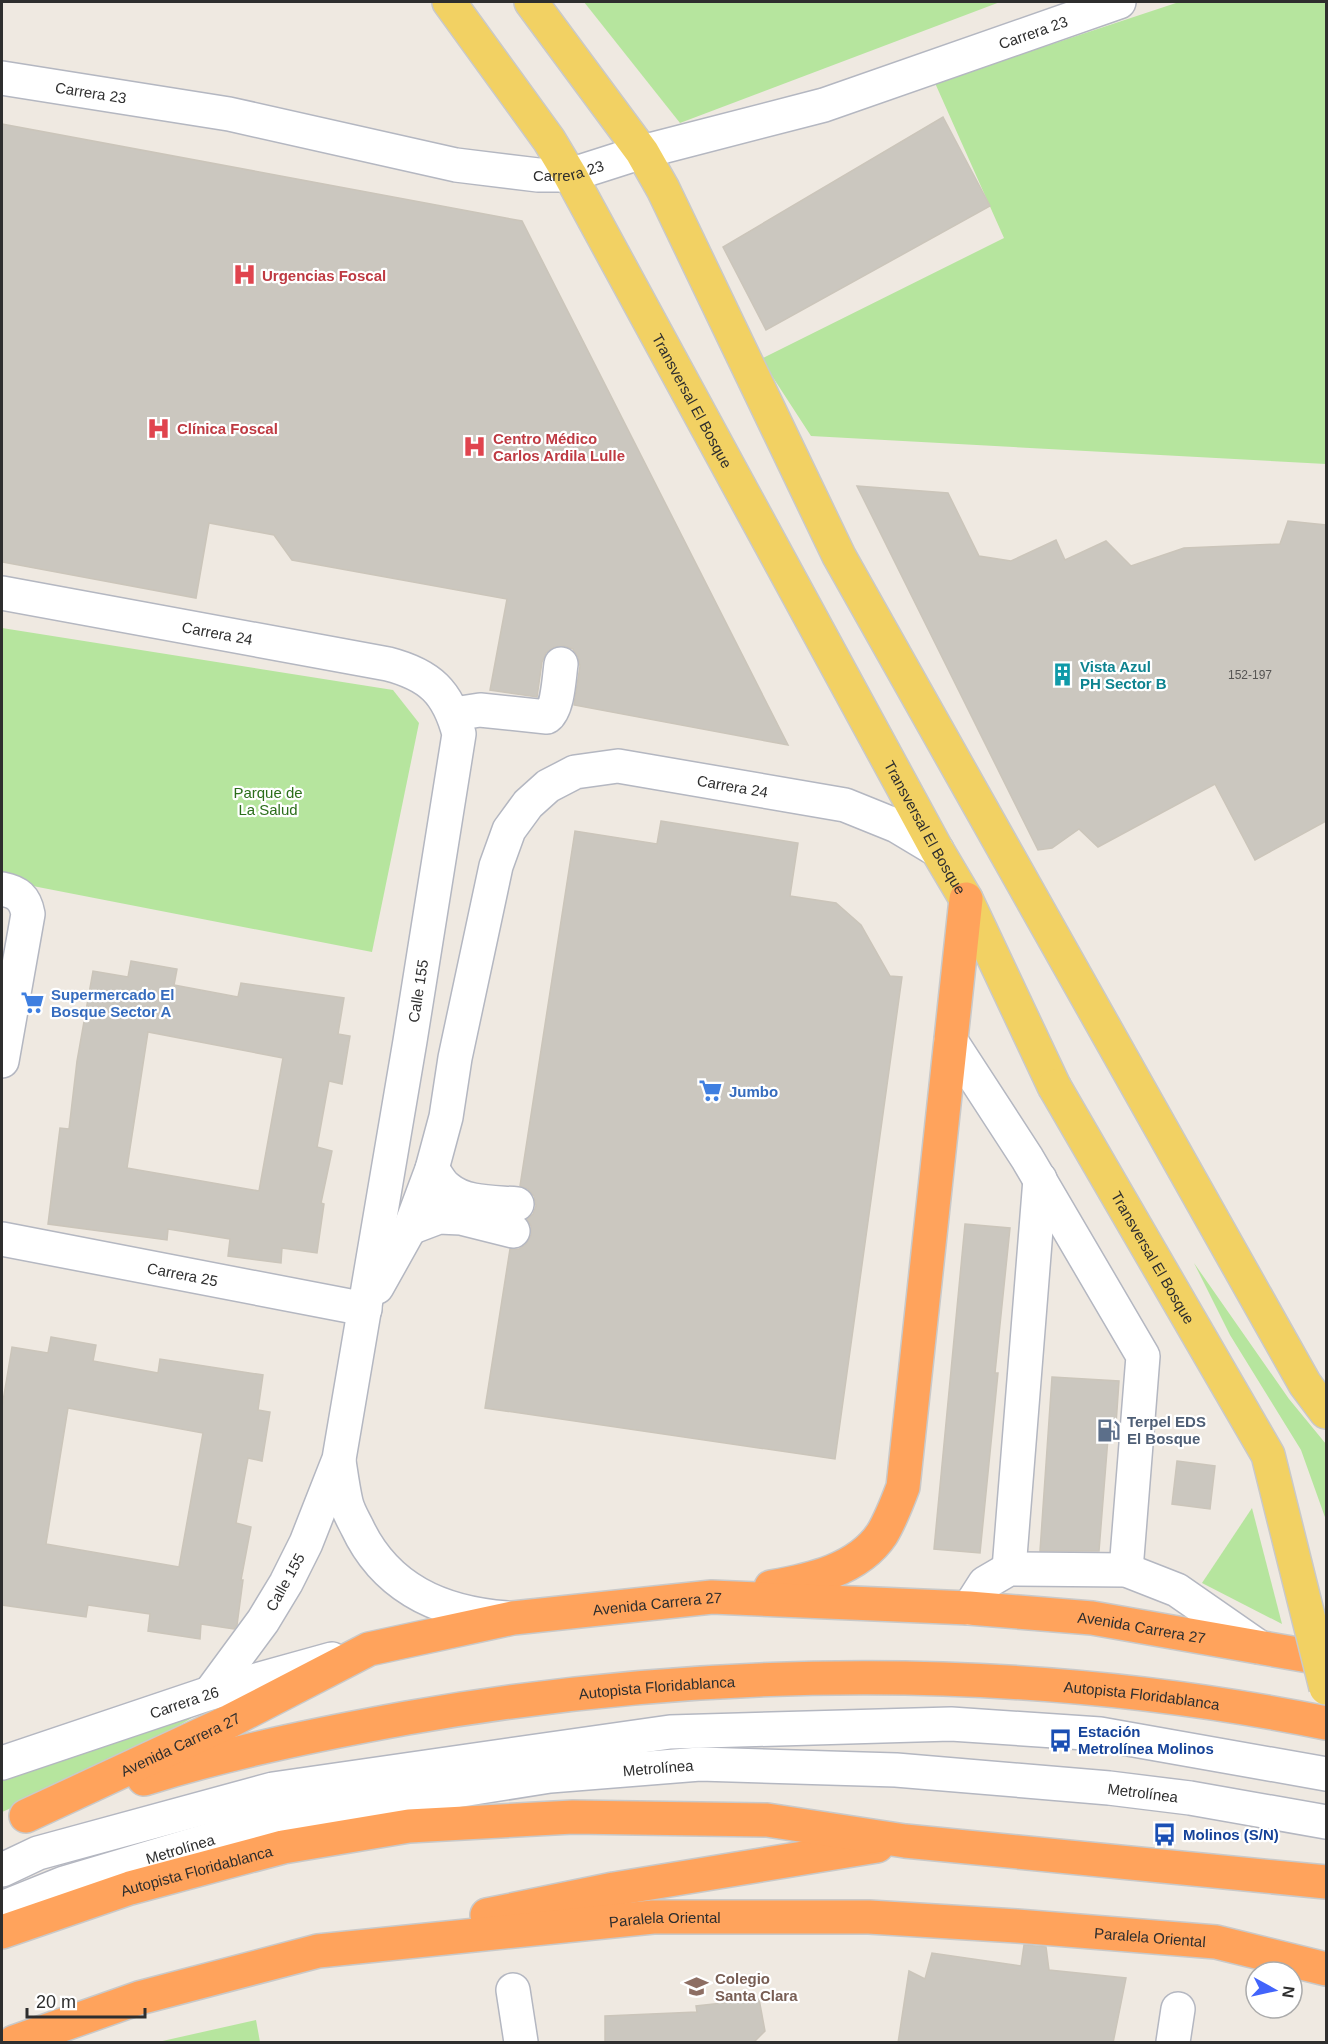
<svg xmlns="http://www.w3.org/2000/svg" width="1328" height="2044" font-family="Helvetica,sans-serif">
	<style>
		.green { fill: #b6e59e }
		.building { fill: #cbc7bf; stroke: #cbc5ba; stroke-width: 1.5; fill-rule: evenodd }
		.lines { fill: none; stroke-linecap: round; stroke-linejoin: round }
		.minor-casing { stroke: #b4b7c1; stroke-width: 36 }
		.major-casing { stroke: #c9c9c9; stroke-width: 36 }
		.highway-casing { stroke: #c9c9c9; stroke-width: 36 }
		.minor { stroke: #fff; stroke-width: 33 }
		.major { stroke: #f2d163; stroke-width: 33 }
		.highway { stroke: #ffa35c; stroke-width: 33 }
		.major-bridge-casing { stroke: #c9c9c9; stroke-width: 36; stroke-linecap: butt }
		.major-bridge { stroke: #f2d163; stroke-width: 33 }
		.labels { text-anchor: middle; dominant-baseline: central; stroke-width: 4.5; stroke-linejoin: round; paint-order: stroke }
		.number-label { font-size: 12px; fill: #555452 }
		.street-label { font-size: 15px; fill: #2e2e2e; stroke: #fff }
		.health-label { font-size: 15px; font-weight: bold; fill: #be3a42; stroke: #fff; text-anchor: start }
		.culture-label { font-size: 15px; font-weight: bold; fill: #0d838f; stroke: #fff; text-anchor: start }
		.park-label { font-size: 15px; fill: #2c6e1b; stroke: #fff }
		.shop-label { font-size: 15px; font-weight: bold; fill: #366cbe; stroke: #fff; text-anchor: start }
		.service-label { font-size: 15px; font-weight: bold; fill: #4e5e75; stroke: #fff; text-anchor: start }
		.transit-label { font-size: 15px; font-weight: bold; fill: #164399; stroke: #fff; text-anchor: start }
		.education-label { font-size: 15px; font-weight: bold; fill: #785e54; stroke: #fff; text-anchor: start }
	</style>
	<rect width="100%" height="100%" fill="#efe9e1"/>
	<g class="green">
		<path d="M584,2H1000L680,123Z"/>
		<path d="M1179,2H1326V464L811,436L761,359L1004,238L935,83Z"/>
		<path d="M2,628L393,690L419,723L372,952L2,880Z"/>
		<path d="M1194,1263L1289,1399L1326,1444V1520L1301,1450L1230,1335Z"/>
		<path d="M1252,1508L1282,1624L1202,1583Z"/>
		<path d="M202,1712L113,1764L2,1812V1775Z"/>
		<path d="M256,2020L260,2042H158Z"/>
	</g>
	<g class="building">
		<path d="M943,117L990,206L766,330L723,247Z"/>
		<path d="M2,124L522,221L788,745L574,705L580,666L578,657L573,649L564,646L554,647L546,653L542,662L537,697L490,690L507,599L292,560L274,535L209,523L196,598L2,562Z"/>
		<path d="M857,486L948,493L979,556L1011,561L1056,540L1065,560L1106,541L1131,566L1184,548L1280,544L1288,521L1326,525V821L1255,860L1215,784L1098,847L1079,829L1052,848L1038,850Z"/>
		<path d="M661,821L798,843L790,896L836,903L861,925L890,976L902,977L835,1459L485,1408L510,1249H519L526,1244L531,1235V1226L527,1219L533,1214L536,1206L534,1196L528,1189L520,1186L575,831L657,844Z"/>
		<path d="M131,961L177,969L174,985L238,997L241,983L344,998L338,1034L350,1036L342,1084L329,1081L317,1147L332,1151L321,1203L324,1204L317,1253L282,1248L281,1263L228,1256L230,1239L168,1229L167,1240L48,1224L60,1128L69,1129L77,1061L93,971L128,977ZM148,1032L283,1058L259,1191L127,1168Z"/>
		<path d="M965,1224L1010,1228L995,1373H998L980,1553L934,1549Z"/>
		<path d="M51,1337L96,1345L93,1361L158,1373L160,1359L263,1375L258,1410L270,1412L262,1461L248,1458L236,1523L251,1527L241,1580H243L237,1625L234,1629L201,1624L200,1639L148,1631L150,1614L88,1605L86,1617L2,1605V1407L12,1347L48,1353ZM68,1408L203,1433L179,1567L46,1544Z"/>
		<path d="M1052,1377L1119,1381L1115,1439L1108,1438L1099,1551H1040Z"/>
		<path d="M1177,1461L1215,1466L1210,1509L1172,1504Z"/>
		<path d="M1024,1945L1046,1947L1049,1970L1126,1978L1113,2043H898L909,1971L925,1979L932,1953L1021,1966Z"/>
		<path d="M759,1999L765,2031L753,2043H605V2016L697,2012L696,2006Z"/>
	</g>
	<g class="lines">
		<defs>
			<g id="minor">
				<path id="s1" d="M2,78L229,114L456,165L538,175H570L642,152L824,105L1119,2"/>
				<path id="s2" d="M2,593L388,664C430,675 448,692 459,734L410,1041L339,1459L306,1543L286,1583L263,1621L210,1693"/>
				<path d="M454,714L480,710L547,717C558,709 559,678 561,664"/>
				<path d="M2,889C18,892 25,898 28,914L2,1061"/>
				<path d="M951,1041L1027,1158L1143,1356L1126,1570"/>
				<path d="M432,1169C437,1175 441,1184 447,1188C465,1204 495,1202 517,1204"/>
				<path d="M410,1228L439,1217L461,1218L513,1231"/>
				<path id="s3" d="M2,1239L365,1309"/>
				<path id="s4" d="M377,1287L410,1228L432,1169L446,1117L455,1058L496,866L509,830L528,804L548,786L575,772L618,766L845,805L897,826L937,850"/>
				<path d="M339,1461C341,1474 343,1489 346,1502C348,1511 353,1519 357,1527C386,1589 441,1613 507,1618"/>
				<path d="M1009,1569L1040,1179"/>
				<path d="M969,1608L985,1583L1009,1569L1126,1570L1177,1590L1259,1647"/>
				<path id="s5" d="M2,1763L210,1693L332,1659"/>
				<path d="M2,1870L38,1853L273,1789L670,1732L951,1724L1100,1734L1326,1774"/>
				<path id="s6" d="M2,1908L64,1883L279,1819L550,1776L700,1764L896,1770L1109,1788L1190,1798L1326,1822"/>
				<path d="M513,1990L521,2042"/>
				<path d="M1173,2042L1178,2009"/>
			</g>
			<g id="major">
				<path id="s7" d="M449,2L549,140L570,175L937,850L966,899L1054,1086"/>
				<path d="M531,2L642,152L663,189L839,556L1305,1384L1326,1412"/>
			</g>
			<g id="highway">
				<path d="M771,1587C810,1580 858,1570 882,1534C891,1519 897,1503 903,1487L966,899"/>
				<path id="s8" d="M144,1779C230,1752 319,1734 407,1718C710,1665 1024,1662 1326,1723"/>
				<path id="s9" d="M26,1816L230,1721L369,1649L513,1618L712,1597L969,1608L1092,1618L1326,1659"/>
				<path d="M487,1915L614,1889L877,1846"/>
				<path id="s10" d="M2,1932L130,1888L283,1847L409,1826L573,1817L767,1820L905,1841L1326,1882"/>
				<path id="s11" d="M14,2042L139,1998L318,1951L653,1917H869L1017,1926L1216,1942L1326,1969"/>
			</g>
		</defs>
		<use href="#minor" class="minor-casing"/>
		<use href="#major" class="major-casing"/>
		<use href="#highway" class="highway-casing"/>
		<use href="#minor" class="minor"/>
		<use href="#major" class="major"/>
		<use href="#highway" class="highway"/>
		<defs>
			<g id="major-bridge">
				<path id="s12" d="M1054,1086L1268,1455L1326,1688"/>
			</g>
		</defs>
		<use href="#major-bridge" class="major-bridge-casing"/>
		<use href="#major-bridge" class="major-bridge"/>
	</g>
	<defs>
		<symbol id="hospital-bare" viewBox="-9 -9 18 18"><path d="M-5-5h3v3.5h4V-5h3V5h-3V1.5h-4V5h-3Z" fill="#e0444e" stroke="#fff" stroke-width="2.5" paint-order="stroke"/></symbol>
		<symbol id="building-bare" viewBox="-9 -9 18 18"><path d="M-4-6H4V6H1V3H-1V6H-4ZM-2.5-4.3h1.7v1.8h-1.7ZM.8-4.3h1.7v1.8H.8ZM-2.5-1h1.7V.8h-1.7ZM.8-1h1.7V.8H.8Z" fill="#0f9aa8" stroke="#fff" stroke-width="2.5" paint-order="stroke"/></symbol>
		<symbol id="supermarket-bare" viewBox="-9 -9 18 18"><path d="M-6-5.5h2.5l.6 2H6L4.5 2H-2.5L-4.4-4H-6ZM-1.5 3.2a1.3 1.3 0 1 0 .1 0ZM3 3.2a1.3 1.3 0 1 0 .1 0Z" fill="#3f7fe0" stroke="#fff" stroke-width="2.5" paint-order="stroke"/></symbol>
		<symbol id="fuel-bare" viewBox="-9 -9 18 18"><path d="M-5.5-6h7V0h2V4h1.3V-2.5L3-4.5l.8-.8L6-3V5H2.5V1h-1V6h-7ZM-4.2-4.7v3.2H.2V-4.7Z" fill="#5c6f8a" stroke="#fff" stroke-width="2.5" paint-order="stroke"/></symbol>
		<symbol id="bus-bare" viewBox="-9 -9 18 18"><path d="M-5-6H5V4H4V6H2V4H-2V6H-4V4H-5ZM-3.5-4V0h7V-4ZM-3.5 1.2v1.5H-2V1.2ZM2 1.2v1.5H3.5V1.2Z" fill="#1a4fb4" stroke="#fff" stroke-width="2.5" paint-order="stroke"/></symbol>
		<symbol id="school-bare" viewBox="-9 -9 18 18"><path d="M0-5L7-2L0 1L-7-2ZM-4 1L0 2.5L4 1V4Q0 6-4 4Z" fill="#8d6e63" stroke="#fff" stroke-width="2.5" paint-order="stroke"/></symbol>
	</defs>
	<g fill-rule="evenodd">
		<use href="#hospital-bare" x="228" y="258" width="33" height="33"/>
		<use href="#hospital-bare" x="142" y="412" width="33" height="33"/>
		<use href="#hospital-bare" x="458" y="430" width="33" height="33"/>
		<use href="#building-bare" x="1046" y="658" width="33" height="33"/>
		<use href="#supermarket-bare" x="16" y="986" width="33" height="33"/>
		<use href="#supermarket-bare" x="694" y="1074" width="33" height="33"/>
		<use href="#fuel-bare" x="1092" y="1414" width="33" height="33"/>
		<use href="#bus-bare" x="1044" y="1724" width="33" height="33"/>
		<use href="#bus-bare" x="1148" y="1818" width="33" height="33"/>
		<use href="#school-bare" x="680" y="1970" width="33" height="33"/>
	</g>
	<g class="labels">
		<g class="number-label">
			<text x="1250" y="675">152-197</text>
		</g>
		<g class="street-label">
			<text stroke="none"><textPath href="#s1" startOffset="1062">Carrera 23</textPath></text>
			<text stroke="none"><textPath href="#s1" startOffset="90">Carrera 23</textPath></text>
			<text stroke="none"><textPath href="#s1" startOffset="576">Carrera 23</textPath></text>
			<text stroke="none"><textPath href="#s7" startOffset="468">Transversal El Bosque</textPath></text>
			<text stroke="none"><textPath href="#s2" startOffset="219">Carrera 24</textPath></text>
			<text stroke="none"><textPath href="#s4" startOffset="728">Carrera 24</textPath></text>
			<text stroke="none"><textPath href="#s7" startOffset="954">Transversal El Bosque</textPath></text>
			<text transform="translate(418 991) rotate(-81)">Calle 155</text>
			<text stroke="none"><textPath href="#s12" startOffset="198">Transversal El Bosque</textPath></text>
			<text stroke="none"><textPath href="#s3" startOffset="184">Carrera 25</textPath></text>
			<text transform="translate(285 1582) rotate(-61)">Calle 155</text>
			<text stroke="none"><textPath href="#s9" startOffset="674">Avenida Carrera 27</textPath></text>
			<text stroke="none"><textPath href="#s9" startOffset="1160">Avenida Carrera 27</textPath></text>
			<text stroke="none"><textPath href="#s8" startOffset="522">Autopista Floridablanca</textPath></text>
			<text stroke="none"><textPath href="#s8" startOffset="1008">Autopista Floridablanca</textPath></text>
			<text stroke="none"><textPath href="#s5" startOffset="192">Carrera 26</textPath></text>
			<text stroke="none"><textPath href="#s9" startOffset="170">Avenida Carrera 27</textPath></text>
			<text stroke="none"><textPath href="#s6" startOffset="674">Metrolínea</textPath></text>
			<text stroke="none"><textPath href="#s6" startOffset="1160">Metrolínea</textPath></text>
			<text stroke="none"><textPath href="#s6" startOffset="188">Metrolínea</textPath></text>
			<text stroke="none"><textPath href="#s10" startOffset="204">Autopista Floridablanca</textPath></text>
			<text stroke="none"><textPath href="#s11" startOffset="666">Paralela Oriental</textPath></text>
			<text stroke="none"><textPath href="#s11" startOffset="1152">Paralela Oriental</textPath></text>
		</g>
		<g class="health-label">
			<text x="262" y="275">Urgencias Foscal</text>
			<text x="177" y="428">Clínica Foscal</text>
			<text x="493" y="438">Centro Médico<tspan x="493" dy="17">Carlos Ardila Lulle</tspan></text>
		</g>
		<g class="culture-label">
			<text x="1080" y="666">Vista Azul<tspan x="1080" dy="17">PH Sector B</tspan></text>
		</g>
		<g class="park-label">
			<text x="268" y="792">Parque de<tspan x="268" dy="17">La Salud</tspan></text>
		</g>
		<g class="shop-label">
			<text x="51" y="994">Supermercado El<tspan x="51" dy="17">Bosque Sector A</tspan></text>
			<text x="729" y="1091">Jumbo</text>
		</g>
		<g class="service-label">
			<text x="1127" y="1421">Terpel EDS<tspan x="1127" dy="17">El Bosque</tspan></text>
		</g>
		<g class="transit-label">
			<text x="1078" y="1731">Estación<tspan x="1078" dy="17">Metrolínea Molinos</tspan></text>
			<text x="1183" y="1834">Molinos (S/N)</text>
		</g>
		<g class="education-label">
			<text x="715" y="1978">Colegio<tspan x="715" dy="17">Santa Clara</tspan></text>
		</g>
	</g>
	<rect width="1328" height="2044" fill="none" stroke="#2e2e2e" stroke-width="6"/>
	<g transform="translate(1274 1990) rotate(98)"><circle r="28" fill="#ffffff" stroke="#ababab" stroke-width="1.5"/>
	<path d="M0-4.5L10 22L0 15L-10 22Z" fill="#4264fb"/>
	<text y="-9" font-size="16" font-weight="bold" text-anchor="middle" fill="#2e2e2e">N</text>
	</g>
	<path d="M27 2008v9h118v-9" fill="none" stroke="#2e2e2e" stroke-width="3"/>
	<text x="36" y="2008" font-size="18" fill="#2e2e2e" stroke="#ffffff" stroke-width="4.5" paint-order="stroke">20 m</text>
</svg>
